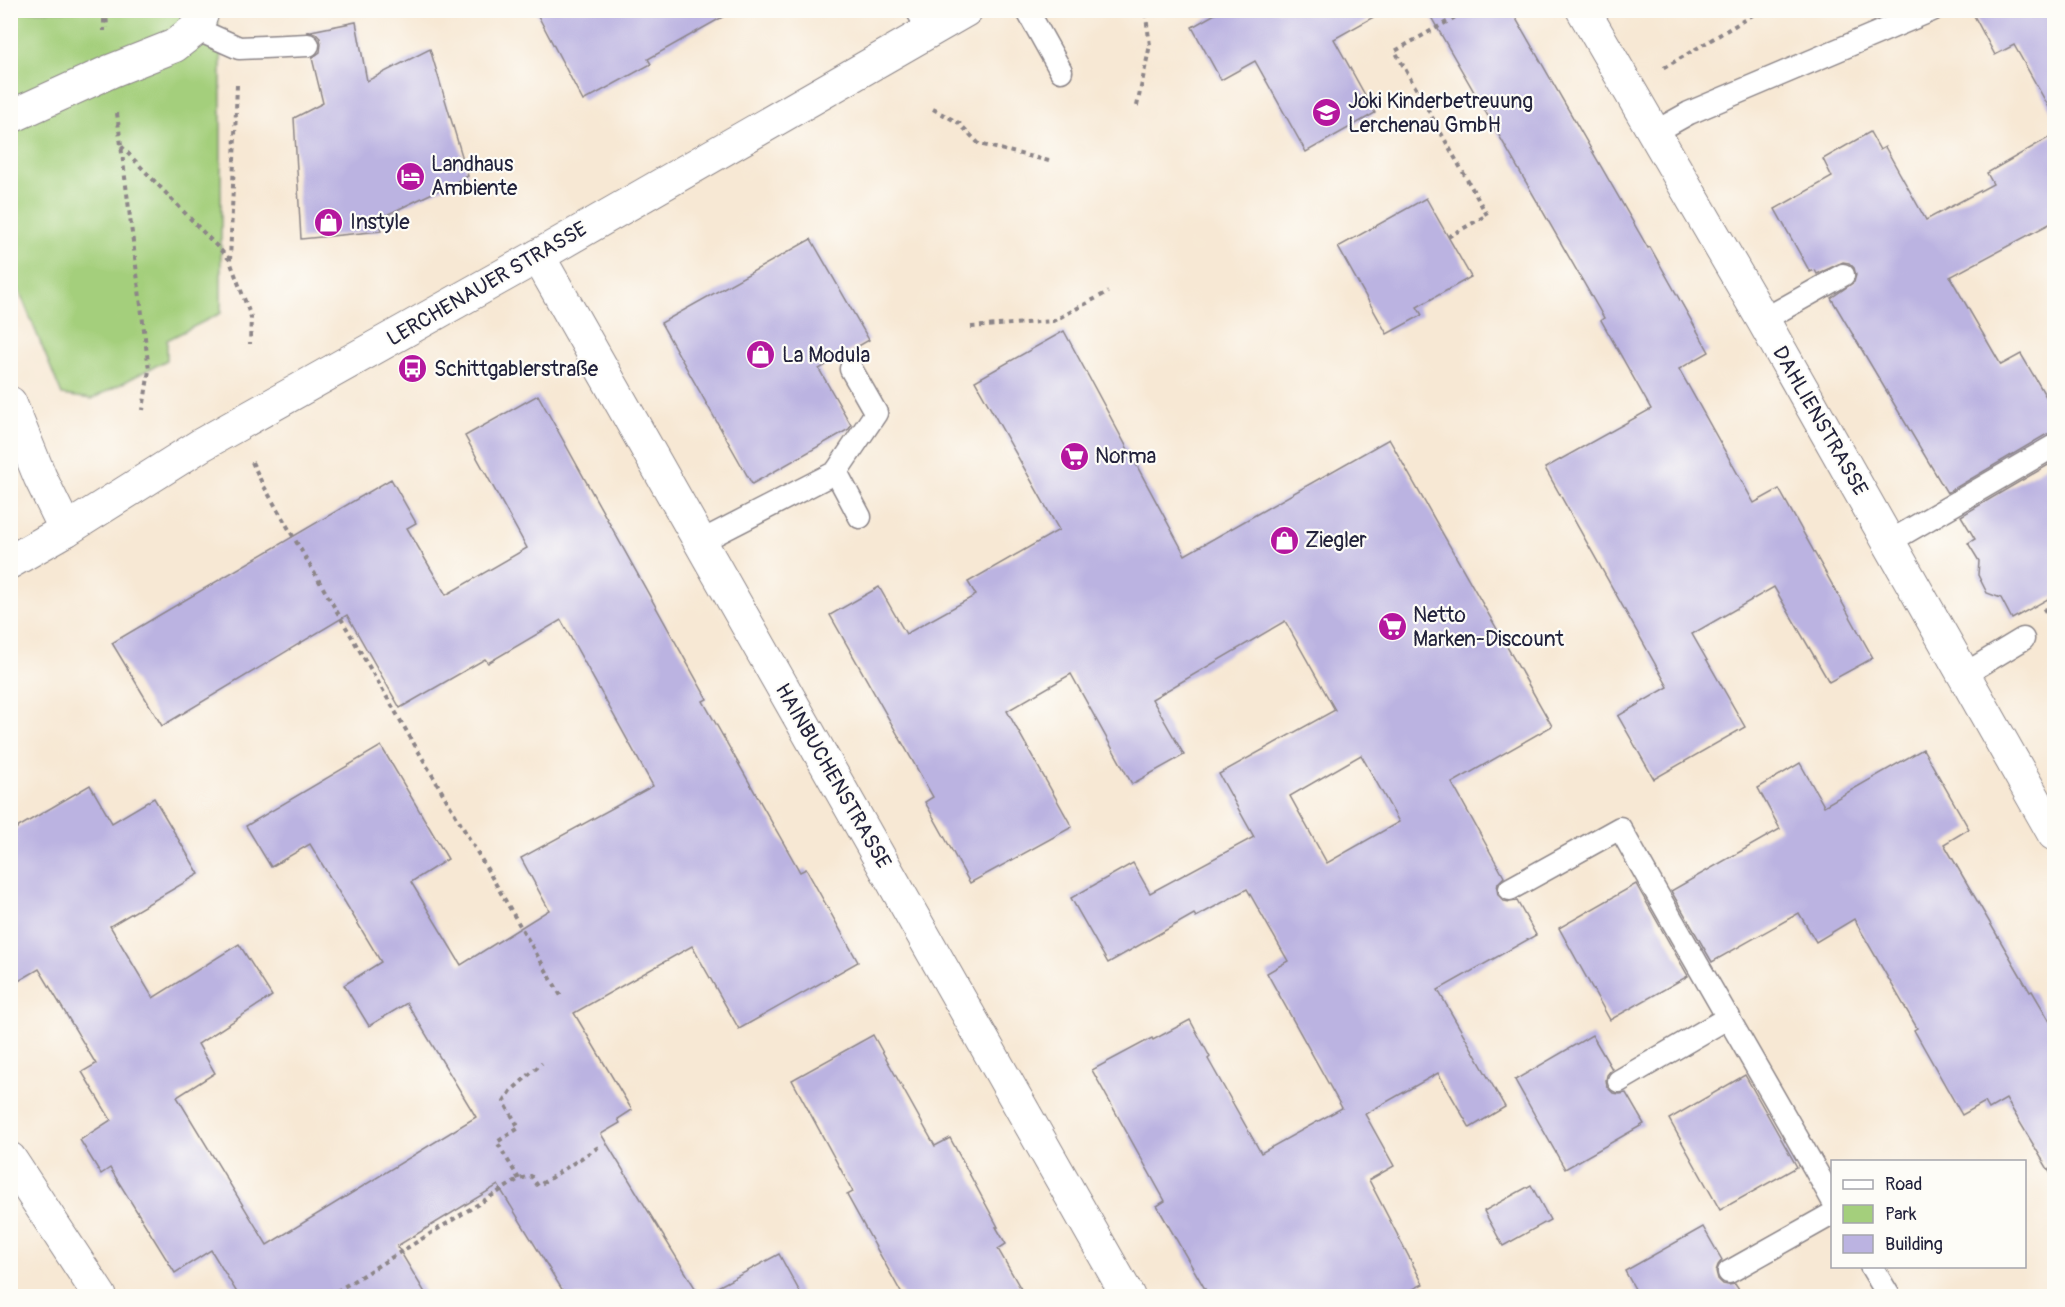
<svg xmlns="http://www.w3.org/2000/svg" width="2065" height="1307" font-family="Pangolin,sans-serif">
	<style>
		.green { fill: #a4cf7c; stroke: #63785c; stroke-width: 1.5 }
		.building { fill: #bbb3e1; fill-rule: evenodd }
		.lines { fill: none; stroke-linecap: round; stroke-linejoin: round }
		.lane-casing { stroke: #8c8588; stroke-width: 25 }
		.street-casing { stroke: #8c8588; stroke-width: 35 }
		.secondary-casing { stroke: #8c8588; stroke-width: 35 }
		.path { stroke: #8c8588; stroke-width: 4; stroke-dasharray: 4.5 4.5; stroke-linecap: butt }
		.lane { stroke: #fff; stroke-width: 22 }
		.street { stroke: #fff; stroke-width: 33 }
		.secondary { stroke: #fff; stroke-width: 33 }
		.labels { text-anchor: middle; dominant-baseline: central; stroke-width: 4.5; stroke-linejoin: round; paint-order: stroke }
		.poi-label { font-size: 21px; fill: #22223b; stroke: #fdfcf7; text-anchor: start }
		.street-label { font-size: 21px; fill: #22223b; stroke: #fdfcf7 }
	</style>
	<rect width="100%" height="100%" fill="#fdfcf7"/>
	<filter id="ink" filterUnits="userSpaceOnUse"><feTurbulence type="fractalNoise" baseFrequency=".0167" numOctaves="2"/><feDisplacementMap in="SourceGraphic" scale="12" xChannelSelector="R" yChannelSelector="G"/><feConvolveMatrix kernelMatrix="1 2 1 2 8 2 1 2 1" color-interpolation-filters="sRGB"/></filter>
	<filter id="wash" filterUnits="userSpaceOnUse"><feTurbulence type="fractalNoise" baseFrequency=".008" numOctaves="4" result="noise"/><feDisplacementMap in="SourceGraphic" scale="24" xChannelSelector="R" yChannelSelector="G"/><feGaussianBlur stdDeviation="1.35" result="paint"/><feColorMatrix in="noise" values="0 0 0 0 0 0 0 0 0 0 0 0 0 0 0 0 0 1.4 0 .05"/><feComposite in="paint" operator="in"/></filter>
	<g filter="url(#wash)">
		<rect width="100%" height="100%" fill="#f7e8d4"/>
		<path class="green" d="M10,11H216L221,47V313L167,340V360L92,399L62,395L11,271Z"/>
		<g id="blocks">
			<g class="building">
				<path d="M535,10H735L648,59L651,64L583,101Z"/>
				<path d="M1222,10H1386L1334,39L1375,113L1306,152L1255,61L1221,80L1192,27Z"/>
				<path d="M1427,10H1511L1648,248L1650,247L1709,352L1679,369L1754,503L1779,489L1873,658L1829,682L1774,587L1692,634L1745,727L1654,779L1618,716L1668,687L1545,468L1651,409L1601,320L1604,318Z"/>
				<path d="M1971,10H2055V118L2014,45L1995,55Z"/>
				<path d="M356,22L367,81L430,49L468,176L378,219L381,231L301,239L294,118L323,103L312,58L320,52L321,44L320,38L315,33L306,32Z"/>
				<path d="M1870,132L1880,150L1885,147L1926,220L1993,184L1987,173L2055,134V221L1950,277L2001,365L2021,354L2055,412V433L2047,434L1947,493L1831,298L1854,282L1856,275L1854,268L1849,263L1843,262L1817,274L1815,270L1810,272L1775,209L1832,177L1823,159Z"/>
				<path d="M1426,198L1471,277L1417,307L1422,315L1387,334L1338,247Z"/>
				<path d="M811,239L869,340L819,369L851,425L849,429L752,484L661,323Z"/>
				<path d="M1064,331L1185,555L1389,439L1552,726L1452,783L1504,877L1498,883L1497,889L1498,895L1504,901L1510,902L1517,901L1536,935L1438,990L1505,1107L1470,1128L1438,1073L1365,1114L1394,1166L1369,1180L1423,1284L1400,1296H1209L1157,1206L1165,1201L1092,1070L1152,1038L1153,1040L1190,1020L1210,1057L1208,1059L1261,1153L1342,1108L1267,973L1288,961L1247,889L1196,917L1194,914L1108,963L1071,898L1133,863L1150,893L1254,837L1219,774L1335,710L1285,621L1152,699L1184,755L1132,784L1071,674L1007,711L1072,827L970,883L925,802L933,797L830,615L879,587L906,634L976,595L968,582L1059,530L975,381ZM1361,755L1399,822L1327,863L1290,796Z"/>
				<path d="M538,395L707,699L703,701L800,872L806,869L858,962L739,1029L692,946L574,1013L632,1110L618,1119L620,1123L601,1134L700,1296H566L498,1185L397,1246L427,1296H239L211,1250L175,1273L110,1168L101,1174L80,1140L111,1120L82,1072L96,1064L39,969L10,986V832L90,785L112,823L154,798L199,874L110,926L153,998L239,944L272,996L198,1044L215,1073L177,1097L267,1245L476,1117L407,1003L369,1026L344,985L381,962L310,844L271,867L246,826L381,746L448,859L411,882L461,965L549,910L521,858L653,786L561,620L488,663L485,659L400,708L347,615L162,726L112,643L391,479L416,523L407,528L446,595L527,548L465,436Z"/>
				<path d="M2055,461V595L2012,619L2001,598L1987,593L1978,575L1979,561L1968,543L1975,539L1961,516Z"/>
				<path d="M1923,749L1969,829L1944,844L2030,992L2032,991L2055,1030V1181L2006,1099L1989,1109L1985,1102L1962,1115L1914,1030L1917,1028L1854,919L1816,942L1799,913L1712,962L1671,891L1780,829L1758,788L1800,763L1824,806Z"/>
				<path d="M1636,884L1688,976L1610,1020L1559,928Z"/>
				<path d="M873,1035L935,1146L950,1138L998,1227H996L1006,1244L998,1249L1025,1296H903L847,1195L853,1192L792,1080Z"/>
				<path d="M1592,1035L1612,1069L1607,1075L1606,1080L1607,1087L1613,1093L1620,1094L1626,1093L1644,1124L1565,1169L1515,1080Z"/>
				<path d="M1745,1075L1797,1167L1720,1210L1669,1119Z"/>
				<path d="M1531,1185L1550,1220L1503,1246L1484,1211Z"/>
				<path d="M1703,1227L1722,1260L1718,1265L1716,1271L1718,1279L1723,1284L1728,1285L1735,1284L1743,1296H1639L1625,1271Z"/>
				<path d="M779,1254L802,1296H701Z"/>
			</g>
		</g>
	</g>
	<g filter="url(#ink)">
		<use href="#blocks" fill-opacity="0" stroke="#8c8588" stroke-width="1.5"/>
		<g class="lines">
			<defs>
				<g id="lane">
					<path d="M917,10L929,30"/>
					<path d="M1027,10L1061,71"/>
					<path d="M196,29L239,48L308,45"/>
					<path d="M1655,132L1689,113L1932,10"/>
					<path d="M1763,320L1843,275"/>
					<path d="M836,472L860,517"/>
					<path d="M700,542L836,472L876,413L851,369"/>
					<path d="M1889,542L2054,446"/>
					<path d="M1965,674L2023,639"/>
					<path d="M1510,889L1620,828C1689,952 1762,1075 1832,1199"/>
					<path d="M1619,1081L1729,1017"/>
					<path d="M1871,1266L1889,1296"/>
					<path d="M1729,1272L1832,1214"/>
				</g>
				<g id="street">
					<path d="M1583,10L1763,320L2054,834"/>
					<path d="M10,117L111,71L174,46L196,29L203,10"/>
					<path d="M538,256L1128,1296"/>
					<path d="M10,1159L100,1296"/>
				</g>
				<g id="secondary">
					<path d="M10,403L40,477L66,530"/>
					<path d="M10,562L66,530L201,445L538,256L966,10"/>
				</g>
			</defs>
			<use href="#lane" class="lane-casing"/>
			<use href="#street" class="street-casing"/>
			<use href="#secondary" class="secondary-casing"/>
			<g class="path">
				<path d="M104,10V31"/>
				<path d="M106,10L107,28"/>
				<path d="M1664,68L1761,10"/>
				<path d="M237,85L230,261L251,317L250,344"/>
				<path d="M1137,106L1150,45L1145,10"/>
				<path d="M933,109L959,123L979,144L1049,161"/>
				<path d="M117,113L149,370L143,410"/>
				<path d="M121,146L230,260"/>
				<path d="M1448,237L1487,215L1395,51L1468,10"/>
				<path d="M971,327L1053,321L1108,292"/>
				<path d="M252,462L262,483L561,996"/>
				<path d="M2043,611L2054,604"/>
				<path d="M519,1179L497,1142L519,1128L504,1102L511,1091L542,1063"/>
				<path d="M316,1296L321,1294L323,1296"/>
				<path d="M329,1296L519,1179L531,1176L538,1186L600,1146"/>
			</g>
			<use href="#lane" class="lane"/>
			<use href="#street" class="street"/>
			<use href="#secondary" class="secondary"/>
		</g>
	</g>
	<defs>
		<symbol id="school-disc" viewBox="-11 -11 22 22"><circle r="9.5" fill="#b5179e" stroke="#fdfcf7"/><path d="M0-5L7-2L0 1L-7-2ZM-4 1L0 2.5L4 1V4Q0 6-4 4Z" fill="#fff"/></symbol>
		<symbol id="hotel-disc" viewBox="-11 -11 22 22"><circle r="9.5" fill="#b5179e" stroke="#fdfcf7"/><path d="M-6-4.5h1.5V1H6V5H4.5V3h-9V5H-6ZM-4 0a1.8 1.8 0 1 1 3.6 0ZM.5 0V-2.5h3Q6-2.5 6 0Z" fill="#fff"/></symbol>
		<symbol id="shop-disc" viewBox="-11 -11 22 22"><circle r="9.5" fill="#b5179e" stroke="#fdfcf7"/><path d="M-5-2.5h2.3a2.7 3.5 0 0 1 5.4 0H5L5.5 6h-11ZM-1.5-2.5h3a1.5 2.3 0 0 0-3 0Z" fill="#fff"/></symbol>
		<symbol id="bus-disc" viewBox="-11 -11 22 22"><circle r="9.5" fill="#b5179e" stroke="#fdfcf7"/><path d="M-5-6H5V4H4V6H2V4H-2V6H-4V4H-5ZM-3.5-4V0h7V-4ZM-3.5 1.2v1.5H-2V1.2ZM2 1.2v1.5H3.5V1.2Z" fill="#fff"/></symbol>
		<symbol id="supermarket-disc" viewBox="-11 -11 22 22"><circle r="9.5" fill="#b5179e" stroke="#fdfcf7"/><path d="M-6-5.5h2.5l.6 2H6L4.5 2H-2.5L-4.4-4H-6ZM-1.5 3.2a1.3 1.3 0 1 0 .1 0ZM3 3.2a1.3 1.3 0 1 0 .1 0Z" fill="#fff"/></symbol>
	</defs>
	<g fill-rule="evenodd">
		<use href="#school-disc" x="1310" y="96" width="33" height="33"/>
		<use href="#hotel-disc" x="394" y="160" width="33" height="33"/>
		<use href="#shop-disc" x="312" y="206" width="33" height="33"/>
		<use href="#shop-disc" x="744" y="338" width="33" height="33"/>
		<use href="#bus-disc" x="396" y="352" width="33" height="33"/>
		<use href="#supermarket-disc" x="1058" y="440" width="33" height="33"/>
		<use href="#shop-disc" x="1268" y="524" width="33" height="33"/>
		<use href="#supermarket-disc" x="1376" y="610" width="33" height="33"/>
	</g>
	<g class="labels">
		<g class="poi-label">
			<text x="1348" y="101">Joki Kinderbetreuung<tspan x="1348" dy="24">Lerchenau GmbH</tspan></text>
			<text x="431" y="164">Landhaus<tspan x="431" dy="24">Ambiente</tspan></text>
			<text x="350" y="222">Instyle</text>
			<text x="782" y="355">La Modula</text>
			<text x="434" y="369">Schittgablerstraße</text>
			<text x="1095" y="456">Norma</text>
			<text x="1305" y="540">Ziegler</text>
			<text x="1413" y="615">Netto<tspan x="1413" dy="24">Marken-Discount</tspan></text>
		</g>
		<g class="street-label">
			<text transform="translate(487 284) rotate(-30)">LERCHENAUER STRASSE</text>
			<text transform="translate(1820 421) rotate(60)">DAHLIENSTRASSE</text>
			<text transform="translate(833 776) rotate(60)">HAINBUCHENSTRASSE</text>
		</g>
	</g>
	<rect width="2065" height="1307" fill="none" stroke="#fdfcf7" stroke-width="36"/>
	<rect x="1831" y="1160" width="195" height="108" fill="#fdfcf7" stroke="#a5a5ac" stroke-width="1.5"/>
	<rect x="1843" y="1180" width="30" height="9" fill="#ffffff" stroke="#a5a5ac" stroke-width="1.5"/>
	<text x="1885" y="1190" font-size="18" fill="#22223b">Road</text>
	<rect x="1843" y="1205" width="30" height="18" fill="#a4cf7c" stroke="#a5a5ac" stroke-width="1.5"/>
	<text x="1885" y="1220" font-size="18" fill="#22223b">Park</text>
	<rect x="1843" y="1235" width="30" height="18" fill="#bbb3e1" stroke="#a5a5ac" stroke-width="1.5"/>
	<text x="1885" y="1250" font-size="18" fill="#22223b">Building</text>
</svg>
